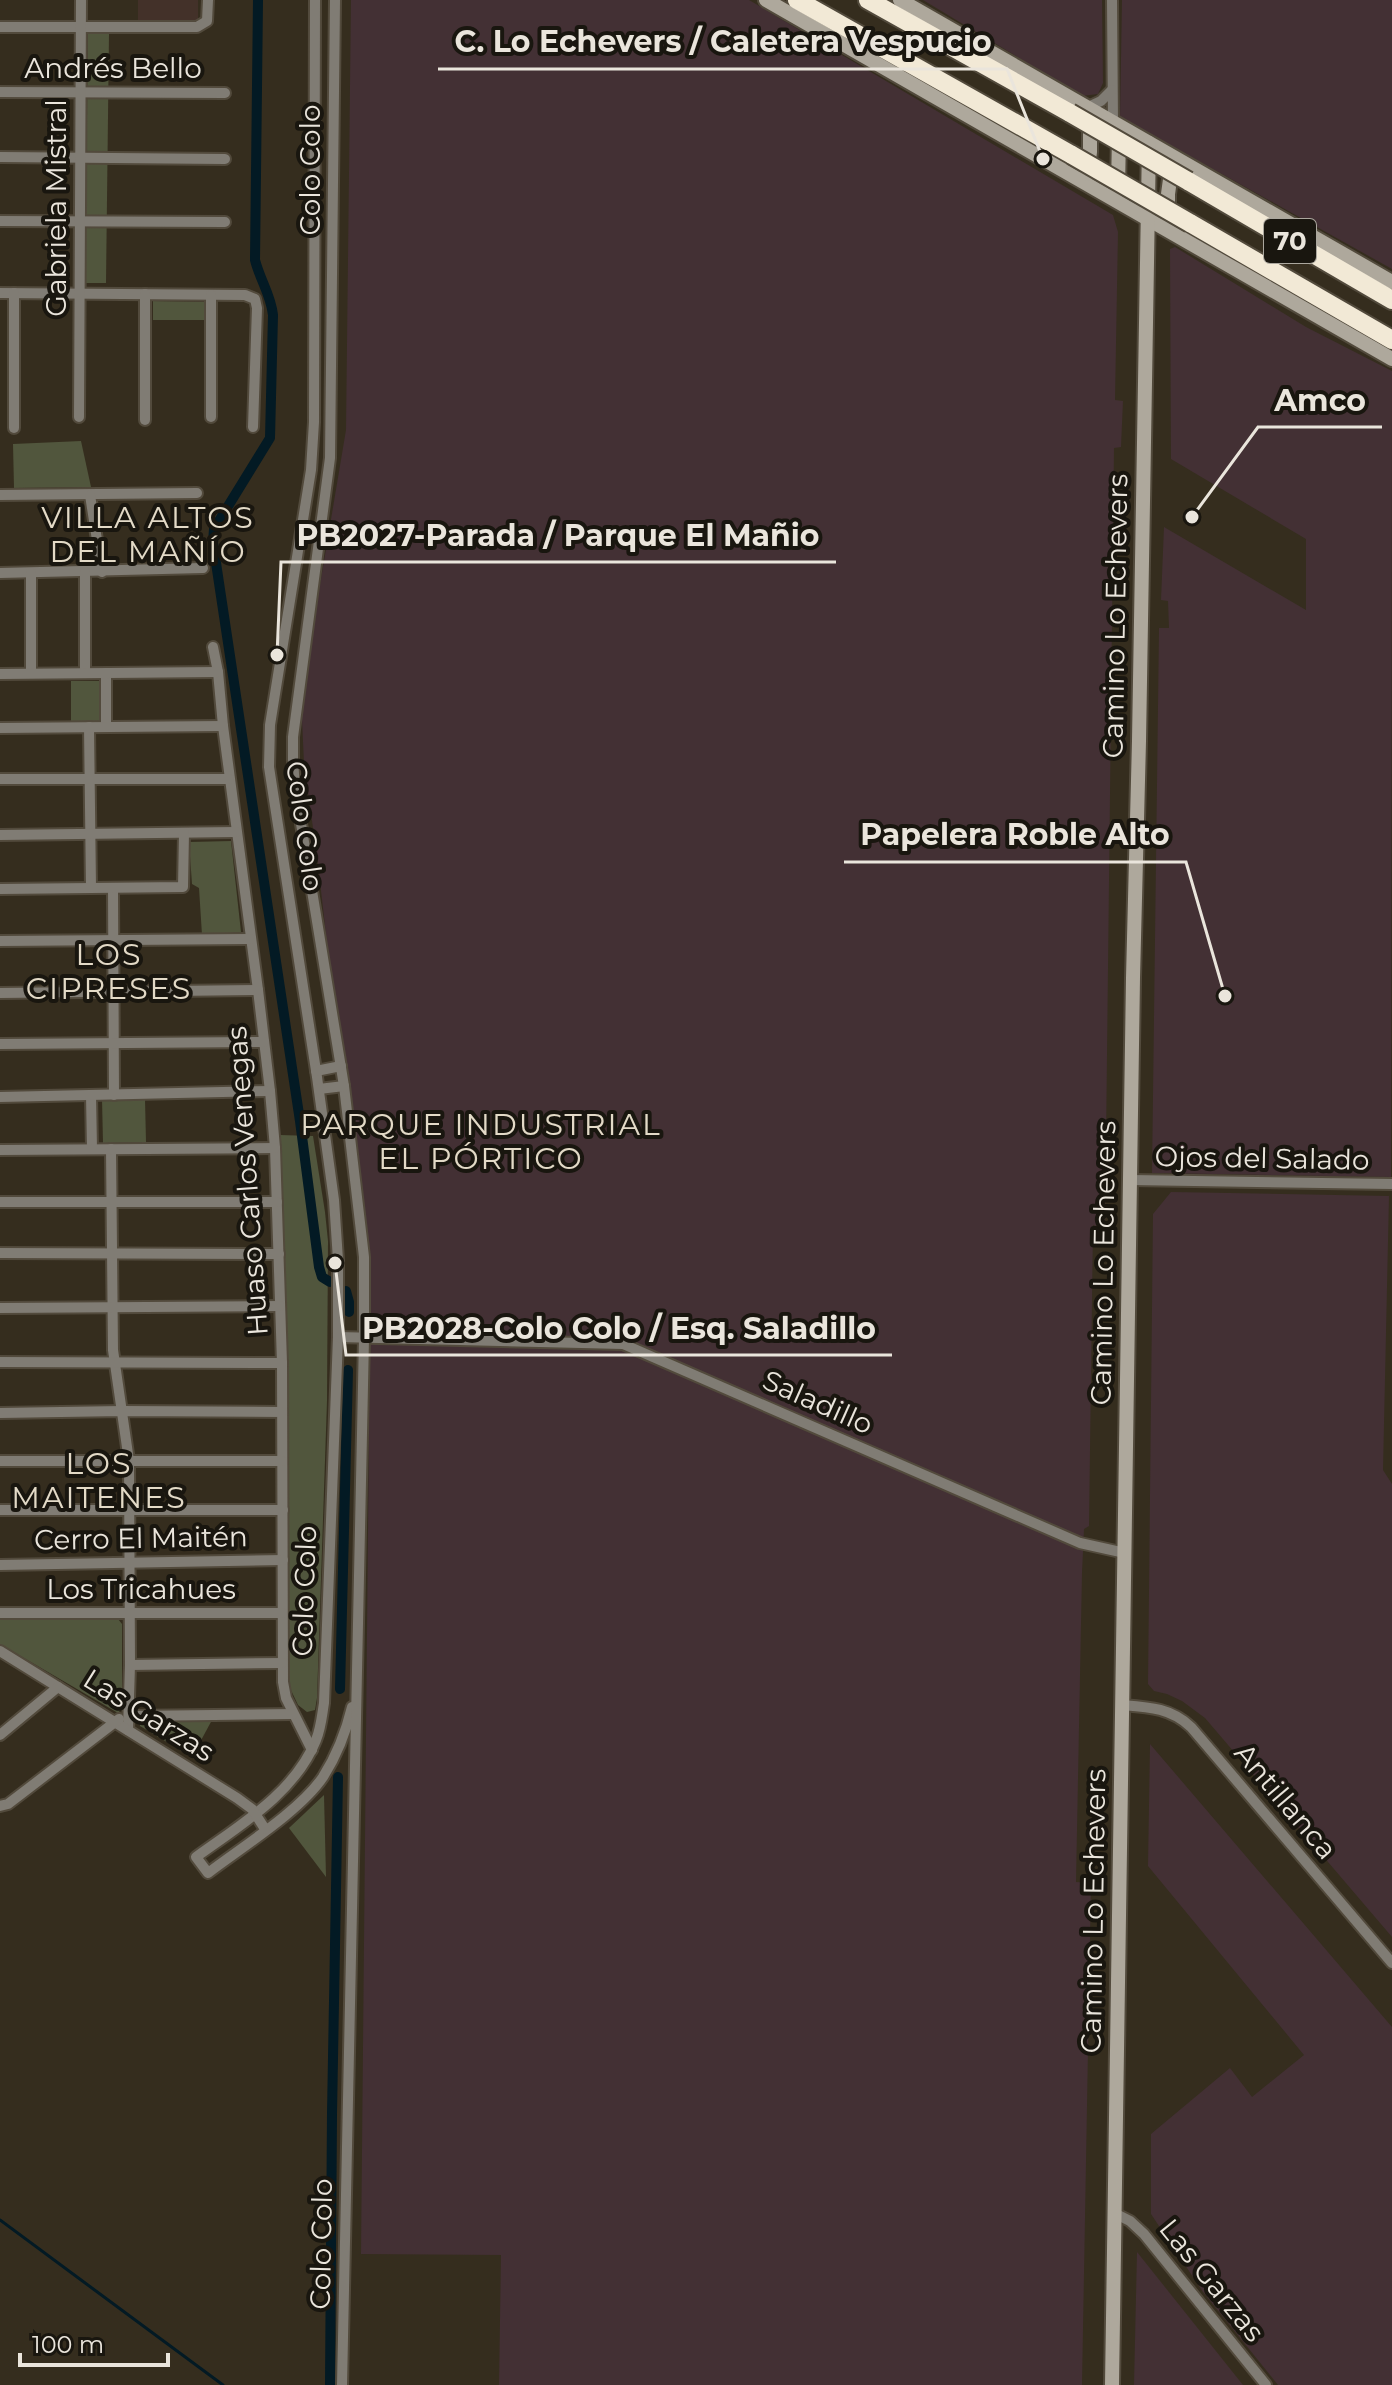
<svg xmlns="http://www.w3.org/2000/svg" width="1392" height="2385" font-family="Montserrat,sans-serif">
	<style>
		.industrial { fill: #433034 }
		.education { fill: #433129 }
		.green { fill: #51563d }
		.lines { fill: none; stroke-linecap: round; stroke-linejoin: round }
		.stream { stroke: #031a24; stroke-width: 3 }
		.canal { stroke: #031a24; stroke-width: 10 }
		.minor-casing { stroke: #524a3c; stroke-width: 14 }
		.secondary-casing { stroke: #524a3c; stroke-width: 18 }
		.motorway-casing { stroke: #524a3c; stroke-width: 22 }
		.minor { stroke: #807c74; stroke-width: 10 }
		.secondary { stroke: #aea89c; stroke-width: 14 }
		.motorway { stroke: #f2e9d6; stroke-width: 18 }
		.motorway-bridge-casing { stroke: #524a3c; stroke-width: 22; stroke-linecap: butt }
		.motorway-bridge { stroke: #f2e9d6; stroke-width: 18 }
		.labels { text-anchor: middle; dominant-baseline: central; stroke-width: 8; stroke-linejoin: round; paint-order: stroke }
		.shield { fill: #19160f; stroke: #aba79e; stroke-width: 2 }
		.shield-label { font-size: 26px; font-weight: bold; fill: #eae5dc }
		.street-label { font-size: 28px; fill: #eae5dc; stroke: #19160f }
		.neighbourhood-label { font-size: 30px; letter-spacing: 2px; fill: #e3dac7; stroke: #19160f }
		.leader { fill: none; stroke: #eae5dc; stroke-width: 3 }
		.callout-dot { fill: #eae5dc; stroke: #19160f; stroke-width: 3 }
		.callout-label { font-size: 30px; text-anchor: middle; font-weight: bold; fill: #eae5dc; stroke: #19160f; stroke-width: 8; stroke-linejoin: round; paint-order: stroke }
	</style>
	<rect width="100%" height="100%" fill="#352d1e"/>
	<g class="industrial">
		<path d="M351,0H749L1113,215L1118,232L1115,400L1123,401L1121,447L1114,448L1105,1229L1093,1225L1089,1526L1084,1529L1082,1573L1076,1882L1091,1883L1082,2385H499L501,2255L361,2254L370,1323L318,864L304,763L301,698L346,430Z"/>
		<path d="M923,0H1102L1103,83L1098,94L1082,96Z"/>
		<path d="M1122,0H1392V269L1120,117Z"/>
		<path d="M1175,247L1306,327L1392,371L1391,1177L1152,1173L1159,628H1169L1168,601L1161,600L1164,527L1306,610V539L1171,459L1170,249Z"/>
		<path d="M1171,1192L1389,1196L1383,1470L1392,1484V1937L1205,1718L1182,1701L1167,1694L1154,1691L1148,1684L1153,1214Z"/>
		<path d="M1150,1744L1392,2027V2385H1278L1203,2292L1151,2214V2134L1230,2068L1252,2097L1304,2055L1148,1866Z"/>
		<path d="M1137,2252L1243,2385H1134Z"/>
	</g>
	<path class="education" d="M138,0H198V20L195,24L138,25Z"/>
	<g class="green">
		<path d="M88,34H109L106,283H85Z"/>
		<path d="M153,301L206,302V320H153Z"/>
		<path d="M81,441L91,487L14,488L13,444Z"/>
		<path d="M71,681H101V723L71,724Z"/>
		<path d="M231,841L241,932L202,935L199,888L192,884L189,842Z"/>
		<path d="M102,1099H145L146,1142L103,1143Z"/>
		<path d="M280,1135L313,1136L325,1212L328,1241L327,1401L317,1698L315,1710L307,1712L298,1705L289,1686Z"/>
		<path d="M118,1619L122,1624V1708L118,1713L0,1644V1620Z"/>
		<path d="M212,1720L192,1757L140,1726V1722Z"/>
		<path d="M324,1795L326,1877L289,1828Z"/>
	</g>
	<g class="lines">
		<path class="stream" d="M0,2220L223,2385"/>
		<g class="canal">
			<path d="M258,0L255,260C260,280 271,295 273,315L270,438L214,529L213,543L300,1121L319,1267L322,1277L330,1282"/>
			<path d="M346,1291L349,1302V1312"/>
			<path d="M340,1689L348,1370"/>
			<path d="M330,2385L332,2114L338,1777"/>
		</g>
		<defs>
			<g id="minor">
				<path d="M315,0L314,422L311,470L270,725L269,767L317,1077L334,1200L338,1260V1337L324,1703C322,1715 321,1728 316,1740C295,1793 240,1825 196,1857L208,1873C242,1847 300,1811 323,1777C337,1755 346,1732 352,1707"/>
				<path d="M335,0L330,458L293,737V760L295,787L344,1086L364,1257V1338L342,2385"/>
				<path d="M1112,0L1113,122"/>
				<path d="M0,27H197L207,21L208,0"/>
				<path d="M0,92L225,93"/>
				<path d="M1088,107L1101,101L1112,90"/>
				<path d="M0,157L225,159"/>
				<path d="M0,221L225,222"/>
				<path d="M0,293L245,295L255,299L257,308L253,427"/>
				<path d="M14,293V428"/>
				<path d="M211,295V417"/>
				<path d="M79,417L81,0"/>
				<path d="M145,420V294"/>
				<path d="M0,495L197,493"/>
				<path d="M90,495L102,572"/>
				<path d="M0,573L203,568"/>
				<path d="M213,647L218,672L223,726L258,990L270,1091L275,1148L282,1363L283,1682L286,1698L312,1750"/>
				<path d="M31,673V573"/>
				<path d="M85,673V572"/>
				<path d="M106,673V727"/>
				<path d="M0,674L218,672"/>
				<path d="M89,727L91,888"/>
				<path d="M0,728L223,726"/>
				<path d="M0,779H229"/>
				<path d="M0,835L236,832"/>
				<path d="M113,888L114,1095"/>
				<path d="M0,889L183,887L184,833"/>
				<path d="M0,941L250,939"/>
				<path d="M0,993L258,990"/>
				<path d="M0,1044L264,1042"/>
				<path d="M316,1071L341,1066"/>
				<path d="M319,1089L344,1086"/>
				<path d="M91,1095L92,1149"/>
				<path d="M0,1097L270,1091"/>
				<path d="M111,1149L113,1350L129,1461L130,1665L128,1730"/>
				<path d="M0,1150L275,1148"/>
				<path d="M1131,1180L1392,1184"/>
				<path d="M0,1202H277"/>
				<path d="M0,1253L279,1254"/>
				<path d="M0,1308L280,1306"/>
				<path d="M338,1337L623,1344L1080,1543L1125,1553"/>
				<path d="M0,1362L282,1363"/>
				<path d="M0,1413L122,1411L282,1412"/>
				<path d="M0,1461H282"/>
				<path d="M0,1510H283"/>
				<path d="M0,1565L283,1560"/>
				<path d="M0,1613H282"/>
				<path d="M0,1651L237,1798L252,1809L265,1829"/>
				<path d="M130,1665L282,1663"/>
				<path d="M1122,1705C1149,1707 1171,1708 1191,1727L1392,1963"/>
				<path d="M129,1716L293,1714"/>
				<path d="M0,1735L58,1687"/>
				<path d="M0,1806L8,1804L119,1719"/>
				<path d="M1114,2213L1130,2221L1144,2234L1266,2385"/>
			</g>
			<g id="secondary">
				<path d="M766,0L1392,359"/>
				<path d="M900,0L1392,282"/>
				<path d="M1087,174L1090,152V119"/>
				<path d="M1118,189L1119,134"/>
				<path d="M1168,216V194L1172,165"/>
				<path d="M1112,2385L1133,978L1139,741L1149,143"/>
			</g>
			<g id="motorway">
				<path d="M797,0L1072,155"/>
				<path d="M868,0L1070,113"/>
				<path d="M1188,181L1392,300"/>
				<path d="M1190,223L1392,340"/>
			</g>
		</defs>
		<use href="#minor" class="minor-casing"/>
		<use href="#secondary" class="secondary-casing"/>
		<use href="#motorway" class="motorway-casing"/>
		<use href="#minor" class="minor"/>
		<use href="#secondary" class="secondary"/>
		<use href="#motorway" class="motorway"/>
		<defs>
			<g id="motorway-bridge">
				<path d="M1070,113L1188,181"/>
				<path d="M1072,155L1190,223"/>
			</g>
		</defs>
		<use href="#motorway-bridge" class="motorway-bridge-casing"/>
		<use href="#motorway-bridge" class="motorway-bridge"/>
	</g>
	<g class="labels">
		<rect class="shield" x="1264" y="219" width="52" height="44" rx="6"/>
		<g class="shield-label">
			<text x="1290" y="241">70</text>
		</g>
		<g class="street-label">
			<text x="113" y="68">Andrés Bello</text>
			<text transform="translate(310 170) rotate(-90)">Colo Colo</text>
			<text transform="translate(56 208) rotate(-90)">Gabriela Mistral</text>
			<text transform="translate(1115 616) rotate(-89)">Camino Lo Echevers</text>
			<text transform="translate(305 826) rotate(82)">Colo Colo</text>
			<text transform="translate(1262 1158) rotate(1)">Ojos del Salado</text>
			<text transform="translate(247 1181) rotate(-94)">Huaso Carlos Venegas</text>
			<text transform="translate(1103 1263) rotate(-89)">Camino Lo Echevers</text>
			<text transform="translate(818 1402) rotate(24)">Saladillo</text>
			<text transform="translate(141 1538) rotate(-1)">Cerro El Maitén</text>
			<text x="141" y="1589">Los Tricahues</text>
			<text transform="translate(304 1591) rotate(-88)">Colo Colo</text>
			<text transform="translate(149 1715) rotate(32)">Las Garzas</text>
			<text transform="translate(1286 1801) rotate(50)">Antillanca</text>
			<text transform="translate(1093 1911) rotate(-89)">Camino Lo Echevers</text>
			<text transform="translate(321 2244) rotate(-89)">Colo Colo</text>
			<text transform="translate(1212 2280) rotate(51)">Las Garzas</text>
		</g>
		<g class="neighbourhood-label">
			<text x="148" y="517">VILLA ALTOS<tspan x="148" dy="34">DEL MAÑÍO</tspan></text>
			<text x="109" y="954">LOS<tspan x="109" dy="34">CIPRESES</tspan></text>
			<text x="481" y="1124">PARQUE INDUSTRIAL<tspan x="481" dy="34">EL PÓRTICO</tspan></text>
			<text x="99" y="1463">LOS<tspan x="99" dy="34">MAITENES</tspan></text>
		</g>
	</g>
	<path class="leader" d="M1043 159L1007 69H438M1192 517L1258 427H1382M277 655L281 562H836M1225 996L1186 862H844M335 1263L346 1355H892"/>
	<g class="callout-dot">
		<circle cx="1043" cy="159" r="8"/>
		<circle cx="1192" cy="517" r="8"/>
		<circle cx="277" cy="655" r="8"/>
		<circle cx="1225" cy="996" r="8"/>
		<circle cx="335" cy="1263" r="8"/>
	</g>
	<g class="callout-label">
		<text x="723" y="52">C. Lo Echevers / Caletera Vespucio</text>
		<text x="1320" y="411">Amco</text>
		<text x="558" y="546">PB2027-Parada / Parque El Mañio</text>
		<text x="1015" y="845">Papelera Roble Alto</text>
		<text x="619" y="1339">PB2028-Colo Colo / Esq. Saladillo</text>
	</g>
	<path d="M20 2353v12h148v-12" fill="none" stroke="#eae5dc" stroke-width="4"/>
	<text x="32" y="2353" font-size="24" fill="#eae5dc" stroke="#19160f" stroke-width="6" paint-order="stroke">100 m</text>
</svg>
